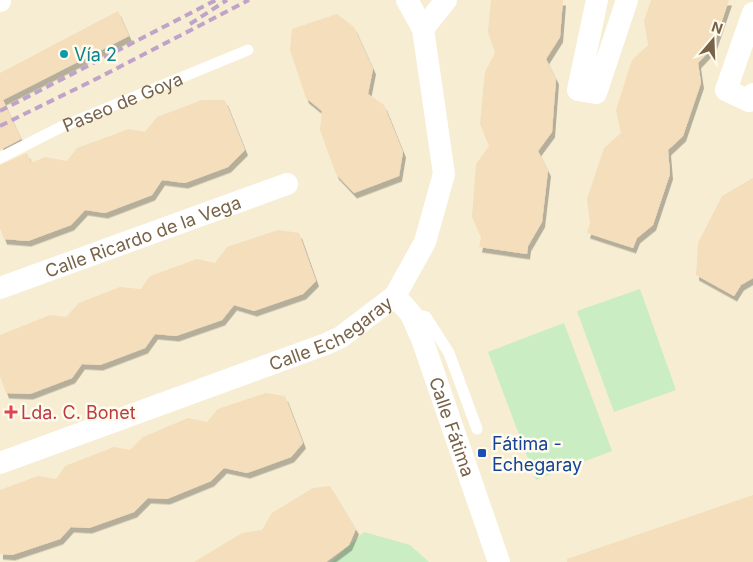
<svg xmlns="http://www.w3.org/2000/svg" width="753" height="562" font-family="Inter,sans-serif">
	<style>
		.residential { fill: #f6edd3 }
		.green { fill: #cbedc3 }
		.building { fill: #f5debb; filter: url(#shadow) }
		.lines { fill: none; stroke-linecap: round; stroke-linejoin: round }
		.lane { stroke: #fff; stroke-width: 11 }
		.street { stroke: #fff; stroke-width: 22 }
		.rail { stroke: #bfa3c9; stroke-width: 4; stroke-dasharray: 8 5; stroke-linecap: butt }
		.culture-dot { fill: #0f9aa8; stroke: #fffced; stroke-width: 2 }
		.health-dot { fill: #e0444e; stroke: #fffced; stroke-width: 2 }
		.transit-dot { fill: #1a4fb4; stroke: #fffced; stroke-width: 2 }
		.labels { text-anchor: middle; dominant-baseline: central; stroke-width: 5; stroke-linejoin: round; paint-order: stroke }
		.culture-label { font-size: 18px; fill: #0d838f; stroke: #fffced; text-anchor: start }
		.street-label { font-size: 18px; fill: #796348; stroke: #fffced }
		.health-label { font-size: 18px; fill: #be3a42; stroke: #fffced; text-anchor: start }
		.transit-label { font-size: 18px; fill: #164399; stroke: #fffced; text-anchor: start }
	</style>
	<defs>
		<filter id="shadow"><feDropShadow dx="3" dy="5.5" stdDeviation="0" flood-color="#0004"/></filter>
	</defs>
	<rect width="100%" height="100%" fill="#fef9e6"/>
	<rect class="residential" x="0" y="0" width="753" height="562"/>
	<g class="green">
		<path d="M640,289L676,390L614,412L577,311Z"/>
		<path d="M564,323L612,451L536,480L488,352Z"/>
		<path d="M364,532L410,545L429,562H331Z"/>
	</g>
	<g class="building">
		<path d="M491,0H563L560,37L546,59L556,79L552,132L538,151L548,171L542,222L528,246L527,254L479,247L481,237L472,217L476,164L489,146L480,124L485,72L495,53L488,32Z"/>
		<path d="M651,0H729L713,47L698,63L701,83L683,136L668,150L670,174L653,225L637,238L633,248L587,233L590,223L587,199L604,148L621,133L616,110L632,60L648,45L644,21Z"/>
		<path d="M118,11L129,36L3,100L21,139L0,150V73Z"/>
		<path d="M337,14L354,27L373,69L368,94L384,105L403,152L399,176L354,193L336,174L320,130L322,111L306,98L290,50L292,29Z"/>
		<path d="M202,100H225L245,150L228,167L185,183L162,180L152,195L105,213L85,210L71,225L28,241L4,239L0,228V165L27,153L31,163L45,157L67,161L77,148L129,129L145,132L157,117Z"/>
		<path d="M753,178V278L741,285L734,296L696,275L698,243L722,196Z"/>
		<path d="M278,230L299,233L316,281L303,294L254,311L234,305L222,320L176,336L155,334L145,348L100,365L82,364L72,378L30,394L6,393L0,376V335L50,315L66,317L79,303L120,287L141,289L150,276L197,259L215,263L227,247Z"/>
		<path d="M266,393L285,396L303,443L291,457L247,473L224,468L211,481L167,499L148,498L134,512L89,528L71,527L60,539L12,555L0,554V490L38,476L56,479L65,466L114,447L130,450L143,437L188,418L207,422L218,409Z"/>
		<path d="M330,486L356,529L349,545L326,562H194L242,533L262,530L272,513L313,488Z"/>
		<path d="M753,495V562H567V559Z"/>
	</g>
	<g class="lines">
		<g class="lane">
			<path id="s1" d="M0,158L61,127L248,50"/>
			<path d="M412,314L426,317L449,353L477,429"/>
		</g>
		<g class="street">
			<path d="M597,0L578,90L596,93L627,0"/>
			<path d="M0,1V0"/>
			<path d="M753,13L726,90L749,101L753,94"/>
			<path d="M423,29L446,0"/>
			<path id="s2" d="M0,288L287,184"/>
			<path id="s3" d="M395,296L411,314L422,339L499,562"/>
			<path id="s4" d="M0,463L326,344L341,337L395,296L425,242L444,174L423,29L407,0"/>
		</g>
		<g class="rail">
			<path d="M190,24L227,0"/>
			<path d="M0,111L216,0"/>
			<path d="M0,126L98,78L249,0"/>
		</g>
	</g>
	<circle class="culture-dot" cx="64" cy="54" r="5"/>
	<path class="health-dot" d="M8.5 404.5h5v5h5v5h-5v5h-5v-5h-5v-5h5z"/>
	<rect class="transit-dot" x="477" y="448" width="10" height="10" rx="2.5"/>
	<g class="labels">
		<g class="culture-label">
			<text x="74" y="54">Vía 2</text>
		</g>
		<g class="street-label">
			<text stroke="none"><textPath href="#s1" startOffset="135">Paseo de Goya</textPath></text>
			<text stroke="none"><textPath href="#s2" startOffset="152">Calle Ricardo de la Vega</textPath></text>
			<text stroke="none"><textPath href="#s4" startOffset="356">Calle Echegaray</textPath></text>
			<text stroke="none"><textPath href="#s3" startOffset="144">Calle Fátima</textPath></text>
		</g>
		<g class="health-label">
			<text x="21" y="412">Lda. C. Bonet</text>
		</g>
		<g class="transit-label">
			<text x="492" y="443">Fátima -<tspan x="492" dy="21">Echegaray</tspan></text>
		</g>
	</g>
	<g transform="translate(713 40) rotate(19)" stroke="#fffced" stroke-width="4" paint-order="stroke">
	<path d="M0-4L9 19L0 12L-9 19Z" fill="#796348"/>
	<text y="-8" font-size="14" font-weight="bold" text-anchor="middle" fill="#796348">N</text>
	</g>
</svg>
